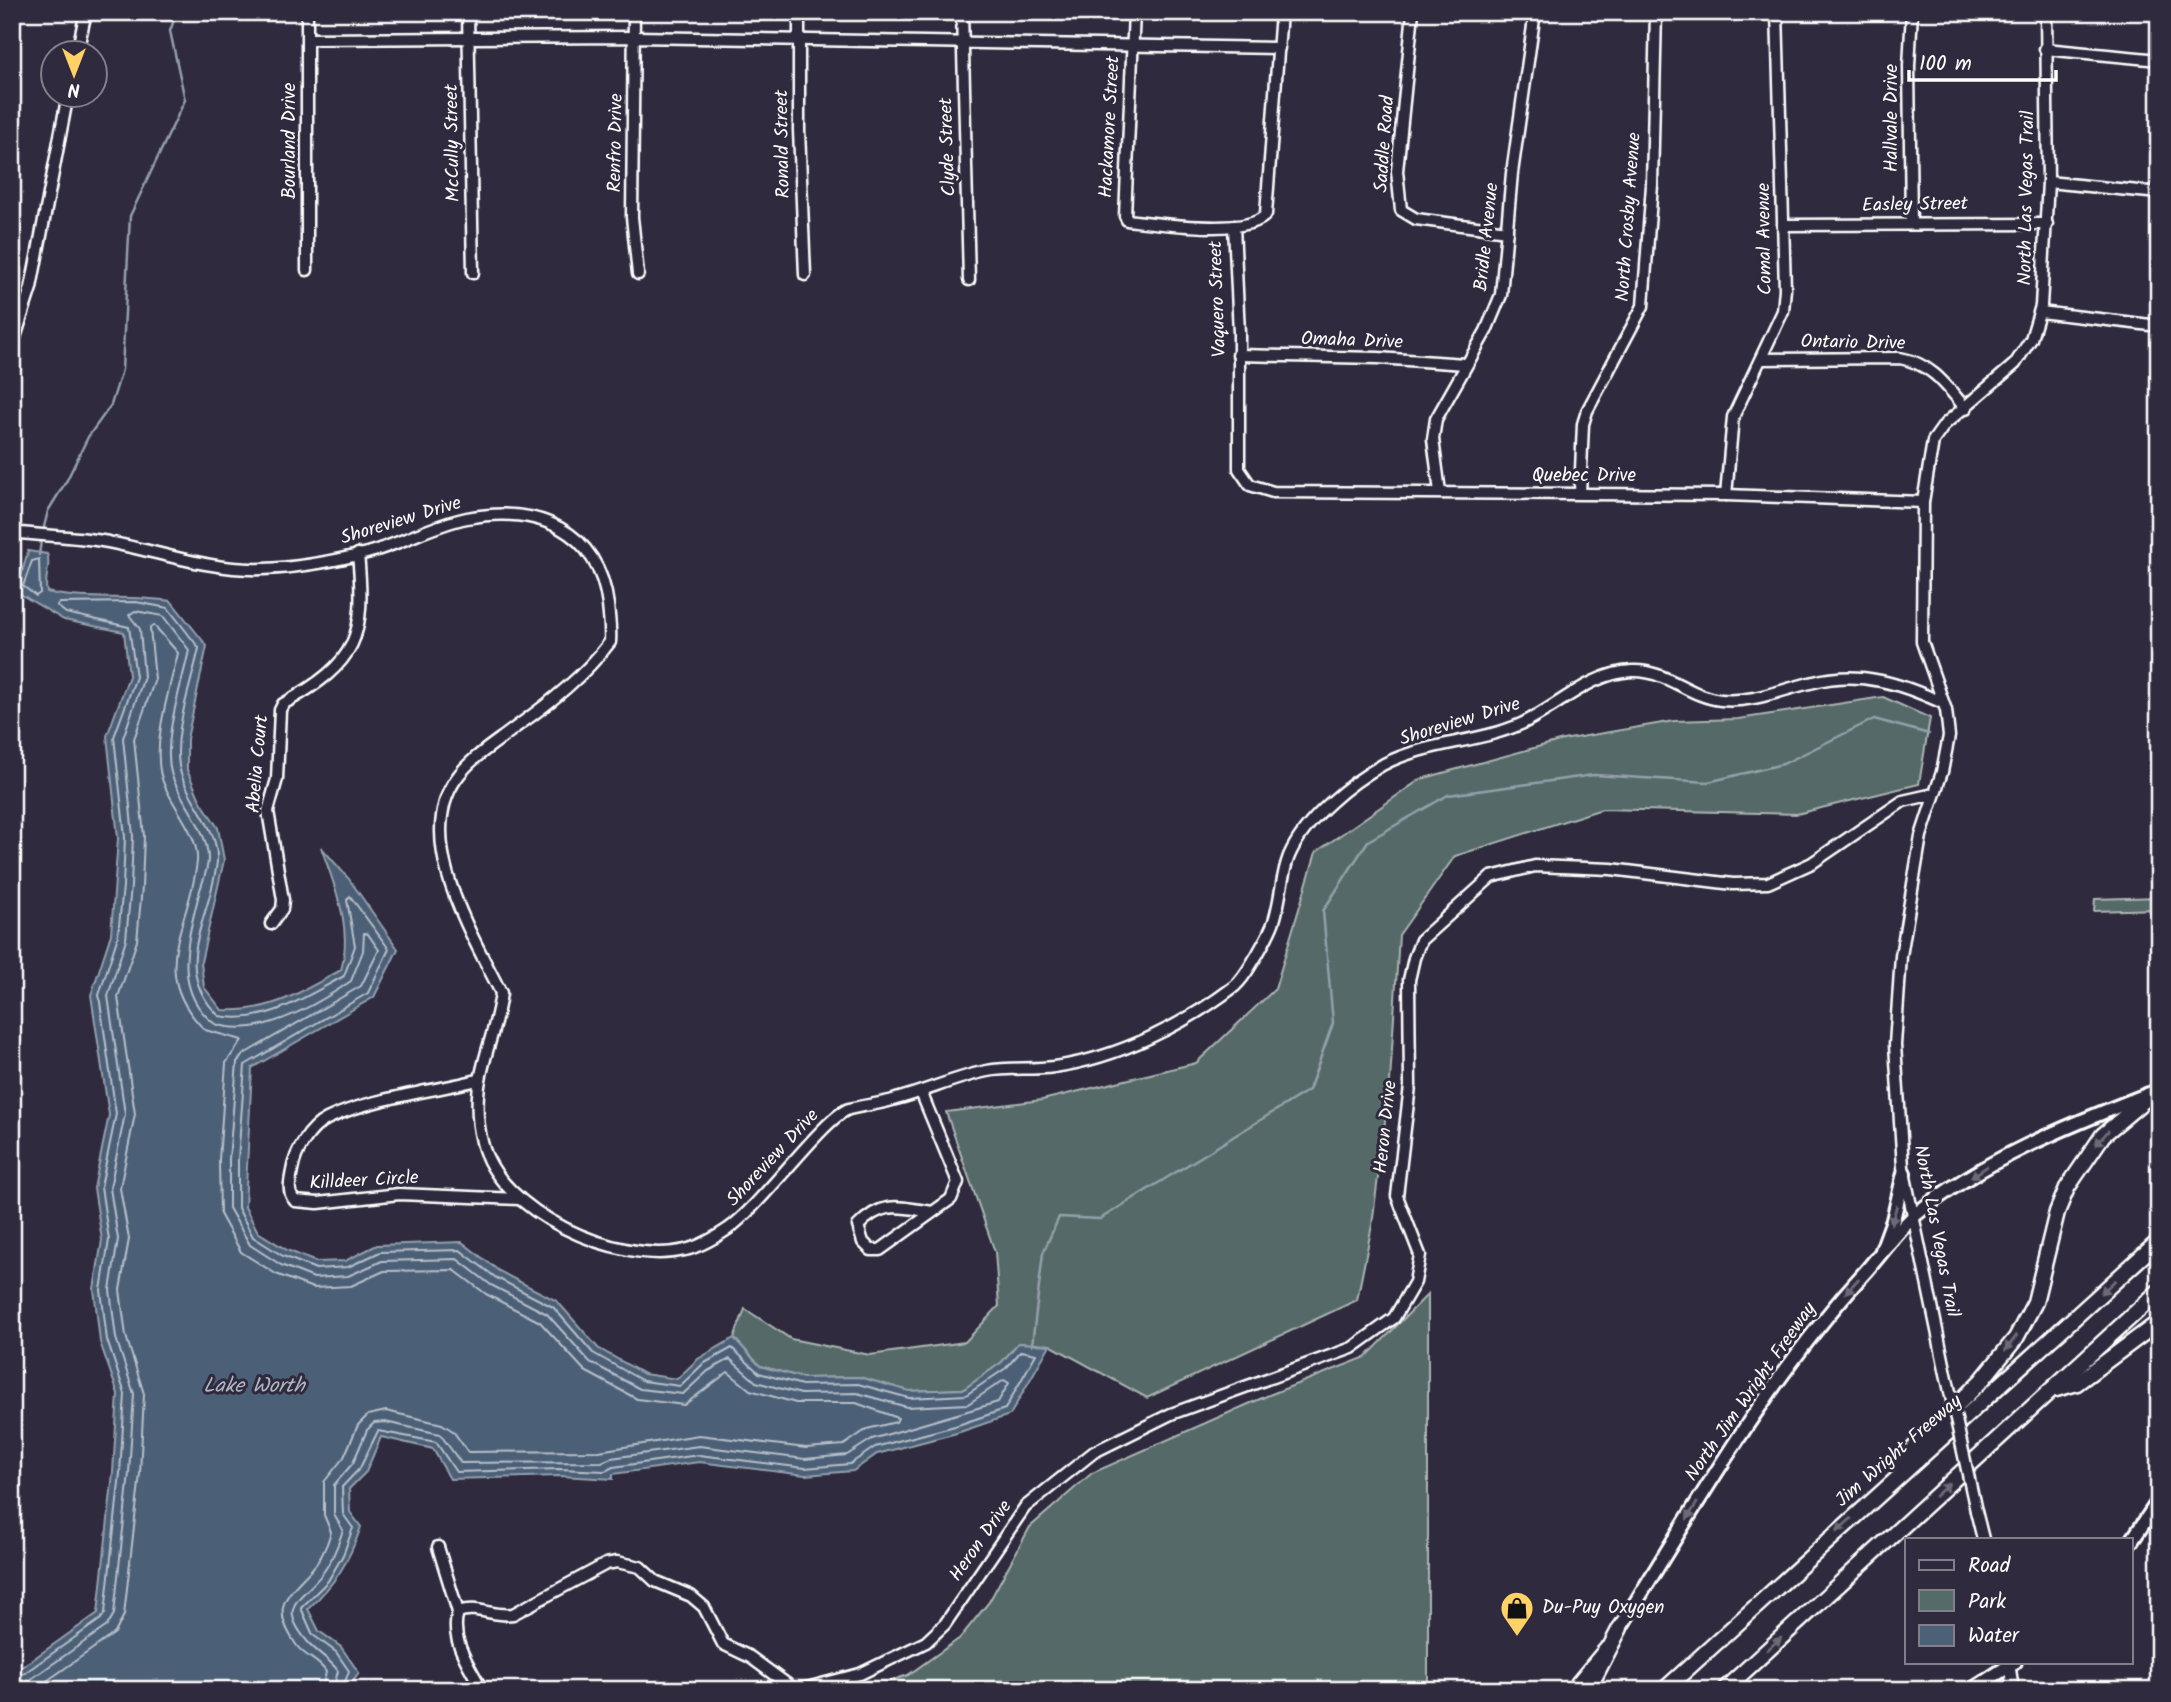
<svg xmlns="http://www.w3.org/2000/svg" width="2171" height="1702" font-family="Kalam,sans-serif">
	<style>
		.green { fill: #556b67; stroke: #aab5b3; stroke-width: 2 }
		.water { fill: #4c6077; stroke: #94a0ad; stroke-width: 2 }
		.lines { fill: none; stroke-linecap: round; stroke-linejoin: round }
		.shore { stroke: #b7bfc9; stroke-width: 2 }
		.stream { stroke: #94a0ad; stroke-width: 2.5 }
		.minor-casing { stroke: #fff; stroke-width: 15 }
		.major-casing { stroke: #fff; stroke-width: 18 }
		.highway-casing { stroke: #fff; stroke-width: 19 }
		.minor { stroke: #2f2a3d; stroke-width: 10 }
		.major { stroke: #2f2a3d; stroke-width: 12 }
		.highway { stroke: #2f2a3d; stroke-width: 14 }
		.minor-bridge-casing { stroke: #fff; stroke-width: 15; stroke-linecap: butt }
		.minor-bridge { stroke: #2f2a3d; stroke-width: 10 }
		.oneway { fill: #6d6a77 }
		.labels { text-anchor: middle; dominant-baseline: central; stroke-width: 6; stroke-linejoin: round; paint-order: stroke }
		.street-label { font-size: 19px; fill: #fff; stroke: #2f2a3d }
		.poi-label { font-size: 19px; fill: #fff; stroke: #2f2a3d; text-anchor: start }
		.water-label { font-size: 21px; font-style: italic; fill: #aeb7c2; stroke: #2f2a3d }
	</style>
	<rect width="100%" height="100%" fill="#2f2a3d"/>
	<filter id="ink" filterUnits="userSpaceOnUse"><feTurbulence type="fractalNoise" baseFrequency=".0143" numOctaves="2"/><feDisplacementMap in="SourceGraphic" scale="14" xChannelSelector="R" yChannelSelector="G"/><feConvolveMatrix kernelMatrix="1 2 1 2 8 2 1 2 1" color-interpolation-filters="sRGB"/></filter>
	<g filter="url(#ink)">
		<g class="green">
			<path d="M1883,697L1930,718L1919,784L1797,814L1602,809L1455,856L1399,935L1390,1082L1372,1225L1357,1300L1147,1398L1050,1345L1018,1343L1002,1362L964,1389L909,1391L859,1377L803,1378L760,1366L734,1338L745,1309L791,1339L870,1355L965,1342L999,1306L995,1252L946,1112L1042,1100L1196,1063L1275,989L1316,852L1421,779L1563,740L1674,721L1738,719Z"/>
			<path d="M2159,897V909L2094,911L2095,899Z"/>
			<path d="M1428,1294V1690H863L908,1675L960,1638L989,1602L1030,1527L1092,1473L1269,1395L1366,1357Z"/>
		</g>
		<path class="water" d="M28,551L47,554C52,565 43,579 47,592C88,602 129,594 171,601L207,646L187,739V770L200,800L218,828L224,860L201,962L204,987L222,1010C269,1013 301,992 341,970C353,927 335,888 321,847L349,879L398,949L374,997L252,1068L245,1207L258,1232L287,1250L316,1262L345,1261L377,1245L462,1242L499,1271L557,1301L598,1348L644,1374L677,1379L698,1359L734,1338L760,1366L803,1378L859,1377L909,1391L964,1389L1002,1362L1018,1343L1050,1345L1010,1415L957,1433L877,1454L853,1471L805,1475L699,1462L613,1474V1479L560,1476L450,1479L433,1449L381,1437L366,1472L349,1489L350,1512L361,1527C348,1564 336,1582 308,1609L319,1631L341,1647L359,1673L347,1690H12V1674L98,1613L113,1472L118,1394L100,1342L94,1289L102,1240L94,1188L109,1115L91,995L111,934L118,838L107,736L129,676L124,632L64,620L17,592L15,583L21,576Z"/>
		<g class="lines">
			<g class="shore">
				<path d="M39,559L40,593L36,596L23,586L32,561Z"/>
				<path d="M12,1679L19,1677L101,1619L105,1613L120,1473L125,1394L107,1340L101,1290L109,1240L101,1187L116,1114L99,995L118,936L123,886L125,837L114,737L136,677L129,627L66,613L57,606L60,603L136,602L168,608L199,648C192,683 170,739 181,774C190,803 219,829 217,861C212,917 168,967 219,1016C265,1025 305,997 344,976L355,946L347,900L350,896L389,949L368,993L245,1065L238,1160V1208L253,1237L283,1256L316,1269L348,1267L380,1252L460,1250L495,1277L553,1307L593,1353L643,1381L680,1386L703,1364L732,1348L759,1373L802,1385L858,1384L909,1398L966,1395L1006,1368L1021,1351L1036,1354L1005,1409L955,1426L875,1447L850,1464L805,1468L699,1455L613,1467L605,1471L560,1469L456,1472L436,1442L378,1431L360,1468L342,1487L343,1514L353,1528L343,1555L328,1581L301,1608L313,1635L336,1652L349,1671L342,1690"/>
				<path d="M12,1687L24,1684L107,1626L114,1614L129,1473L134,1394L116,1338L110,1290L118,1239L110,1188L125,1114L108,996L126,939L131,886L133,836L123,738L144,677L140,629L129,615L135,611L163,616L189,650C182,685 161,742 172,776C182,804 208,829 208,859C208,869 203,881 200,890C189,935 170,991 215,1024C259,1039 315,1006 351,981L363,951L364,933L368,934L379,950L361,986L244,1054L237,1062L229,1159V1208L250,1245L281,1265L314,1278L348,1276L382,1261L457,1259L491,1285L547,1314L590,1362L640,1389L683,1394L708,1371L730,1359L756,1382L801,1394L857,1393L907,1407L968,1404L1004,1380L1009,1383L998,1402L872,1439L847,1455L805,1459L699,1446L611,1458L602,1462L461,1463L440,1434L385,1422L374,1423L367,1430L353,1463L334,1485V1515L343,1530C338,1546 332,1561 322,1574C302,1600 276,1604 307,1641C317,1653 329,1658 338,1671L333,1690"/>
				<path d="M34,1690L115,1633L124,1615L140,1474L144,1394L126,1336L120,1290L129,1239L120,1188L135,1114L118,997L137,941L142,887L144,836L134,739L155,679L150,628L154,625L178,653C170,688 151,744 162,779C170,805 199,833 197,861C191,925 145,971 205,1030L242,1040L226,1063L219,1160L220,1214L241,1252L276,1274L313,1288L351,1286L384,1271L454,1270L486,1294L540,1322L585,1371L637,1399L684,1405L728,1372L750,1390L796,1403H856L898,1418L896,1422L867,1429L844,1445L806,1448L699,1435L599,1451L468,1452L453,1431L442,1424L386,1411L368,1415L358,1425L344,1457L324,1482V1515L331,1532C327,1546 320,1561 310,1571C283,1599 271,1608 297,1646C305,1657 319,1660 326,1672L322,1690"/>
			</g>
			<g class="stream">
				<path d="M44,527L48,511L67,480L88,437L111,405L122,370L130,216L185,100L170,31L177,12"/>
				<path d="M39,555L41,541"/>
				<path d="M1032,1345L1043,1253L1059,1217L1100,1219L1309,1090L1333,1023L1323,911L1368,841L1448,795L1594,775L1708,782L1783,764L1874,719L1929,734"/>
			</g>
			<defs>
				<g id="minor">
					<path d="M468,12L473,273"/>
					<path d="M634,12L632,217L638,274"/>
					<path d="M799,12V130L805,275"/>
					<path d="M962,12L969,280"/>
					<path d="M1134,12L1125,216L1127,220C1155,223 1251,237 1266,214L1281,12"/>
					<path d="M1413,12L1397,171L1401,210L1416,219L1507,231"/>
					<path d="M308,39L634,37L1279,48"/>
					<path d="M2045,49L2159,60"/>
					<path d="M77,52L86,12"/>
					<path d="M2048,182L2159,193"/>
					<path d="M1911,223L1909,66L1912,12"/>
					<path d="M1783,225L2047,224"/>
					<path d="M1234,226L1239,333V469L1250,485L1273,492L1726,495L1923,502"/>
					<path d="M307,270V12"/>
					<path d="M2040,312L2159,326"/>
					<path d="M12,347L31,288L68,94"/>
					<path d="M1238,355L1378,358L1465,364"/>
					<path d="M1761,359L1900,358C1932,364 1946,385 1966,409"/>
					<path d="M1440,492L1433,439L1436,419L1486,331L1501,295L1512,173L1535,12"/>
					<path d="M1580,493L1583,424L1587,411L1643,306L1652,185L1656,12"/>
					<path d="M1726,495L1733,417L1783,311L1785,289L1777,12"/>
					<path d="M12,532C42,536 72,536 102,541C155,550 208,571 263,569C297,568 334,561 367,553C401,544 432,525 467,518C537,505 598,529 608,605C609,617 611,629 610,642C584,676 551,702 516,727C496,743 471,757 456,779C413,841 473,936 501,993C494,1048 467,1080 482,1142C498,1212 619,1266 685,1250C699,1247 716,1237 728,1229C762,1205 824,1117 849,1109C865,1105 881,1104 896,1099C927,1091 956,1077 987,1071C1009,1067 1032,1070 1054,1067C1118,1058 1184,1025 1235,986C1245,977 1250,966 1257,955C1263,944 1270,933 1274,921C1281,900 1281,876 1289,856C1305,819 1350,783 1384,764C1427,742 1478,743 1521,724C1558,707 1590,673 1632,671C1665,669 1689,697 1721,700C1754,703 1783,689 1814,682C1860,670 1902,684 1943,703"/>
					<path d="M271,924L282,909L283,900L268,811L277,779L280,710L283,704C358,662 366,637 358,554"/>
					<path d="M478,1080C433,1091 367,1099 327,1119C309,1128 295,1152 292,1171C290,1182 287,1192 295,1201L318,1203L399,1194L520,1199"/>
					<path d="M921,1092L958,1182L951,1199L880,1250H871L863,1242L858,1226C882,1200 900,1207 932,1212"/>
					<path d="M1945,1369L1903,1167L1895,1045L1901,956L1921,836L1942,772L1949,736L1946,710L1922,642L1923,502L1933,441L1945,424L2015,364L2031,339L2041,306L2048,182L2046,12"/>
					<path d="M1976,1511L1983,1539"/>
					<path d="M438,1547L458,1612"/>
					<path d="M2009,1662L2013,1690"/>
					<path d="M482,1690C470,1666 449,1640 458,1612C477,1605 493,1617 513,1614L606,1564L617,1562L640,1567L655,1581L691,1596L704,1607L723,1644L750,1657L795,1690"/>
					<path d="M799,1690L860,1674L926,1642L945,1624L1025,1507L1094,1452L1171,1414L1352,1348L1394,1318L1415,1282L1420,1255L1397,1196L1410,1086L1409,980L1414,958L1421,940L1491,877L1535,866L1611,869L1733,884L1768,883L1812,863L1903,801L1934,794"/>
					<path d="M1570,1690L1605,1648"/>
				</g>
				<g id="major">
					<path d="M1882,1250L1893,1220L1904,1173"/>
					<path d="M2131,1542L2159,1500"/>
					<path d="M1620,1628C1696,1505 1768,1378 1866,1271C1879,1256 1901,1227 1915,1215C1984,1159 2067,1126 2149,1094"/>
					<path d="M1972,1690L2015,1662"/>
				</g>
				<g id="highway">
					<path d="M2056,1389L2077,1383L2159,1322"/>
					<path d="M1899,1463L1982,1380L2016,1338L2035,1302L2057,1212L2067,1188L2103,1135L2153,1093"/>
					<path d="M1588,1690L1620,1628"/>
					<path d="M1664,1690L2159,1241"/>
					<path d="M1724,1690L2159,1291"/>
				</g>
			</defs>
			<use href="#minor" class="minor-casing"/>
			<use href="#major" class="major-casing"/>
			<use href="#highway" class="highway-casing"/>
			<use href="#minor" class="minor"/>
			<use href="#major" class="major"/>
			<use href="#highway" class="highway"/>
			<defs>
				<path id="minor-bridge" d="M1945,1369L1976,1511"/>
			</defs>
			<use href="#minor-bridge" class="minor-bridge-casing"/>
			<use href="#minor-bridge" class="minor-bridge"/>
		</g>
		<defs><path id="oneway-solid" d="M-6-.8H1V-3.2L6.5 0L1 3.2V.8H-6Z" transform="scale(1.75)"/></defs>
		<g class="oneway">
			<use href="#oneway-solid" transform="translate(2102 1138) rotate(131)"/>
			<use href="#oneway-solid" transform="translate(1979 1172) rotate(146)"/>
			<use href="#oneway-solid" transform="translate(1894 1215) rotate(106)"/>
			<use href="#oneway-solid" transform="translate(1852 1286) rotate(132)"/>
			<use href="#oneway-solid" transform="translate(2108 1287) rotate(137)"/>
			<use href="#oneway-solid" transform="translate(2011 1343) rotate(127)"/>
			<use href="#oneway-solid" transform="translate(1942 1490) rotate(-42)"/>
			<use href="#oneway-solid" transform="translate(1692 1511) rotate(122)"/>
			<use href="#oneway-solid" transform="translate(1844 1525) rotate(138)"/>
			<use href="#oneway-solid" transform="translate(1774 1644) rotate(-42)"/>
		</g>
	</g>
	<defs>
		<symbol id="shop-pin" viewBox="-11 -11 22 30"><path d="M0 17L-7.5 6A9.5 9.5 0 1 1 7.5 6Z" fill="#ffd166" stroke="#2f2a3d"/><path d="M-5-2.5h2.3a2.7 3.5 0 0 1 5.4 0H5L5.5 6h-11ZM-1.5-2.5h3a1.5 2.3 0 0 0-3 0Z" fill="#111"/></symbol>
	</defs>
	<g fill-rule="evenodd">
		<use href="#shop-pin" x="1498" y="1589" width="38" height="52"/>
	</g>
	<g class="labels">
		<g class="street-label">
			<text transform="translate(1892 118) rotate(-90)">Hallvale Drive</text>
			<text transform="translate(1110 127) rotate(-87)">Hackamore Street</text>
			<text transform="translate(290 141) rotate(-90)">Bourland Drive</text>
			<text transform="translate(453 143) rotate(-91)">McCully Street</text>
			<text transform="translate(616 143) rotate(-89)">Renfro Drive</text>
			<text transform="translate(783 144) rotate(-91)">Ronald Street</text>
			<text transform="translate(1385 144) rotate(-86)">Saddle Road</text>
			<text transform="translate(948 147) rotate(-92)">Clyde Street</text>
			<text transform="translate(2027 198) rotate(-89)">North Las Vegas Trail</text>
			<text transform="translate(1915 205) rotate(-1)">Easley Street</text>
			<text transform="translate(1629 217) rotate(-86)">North Crosby Avenue</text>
			<text transform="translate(1487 237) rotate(-84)">Bridle Avenue</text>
			<text transform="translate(1765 239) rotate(-91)">Comal Avenue</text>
			<text transform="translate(1218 299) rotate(-92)">Vaquero Street</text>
			<text transform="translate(1352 341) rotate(2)">Omaha Drive</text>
			<text transform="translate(1853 343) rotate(1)">Ontario Drive</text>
			<text x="1584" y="476">Quebec Drive</text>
			<text transform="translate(401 521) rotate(-17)">Shoreview Drive</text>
			<text transform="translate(1460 722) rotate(-17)">Shoreview Drive</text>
			<text transform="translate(258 764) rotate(-85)">Abelia Court</text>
			<text transform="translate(1386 1127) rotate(-84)">Heron Drive</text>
			<text transform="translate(773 1158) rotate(-47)">Shoreview Drive</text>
			<text transform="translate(364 1181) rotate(-3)">Killdeer Circle</text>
			<text transform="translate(1936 1231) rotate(79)">North Las Vegas Trail</text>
			<text transform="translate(1751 1392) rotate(-55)">North Jim Wright Freeway</text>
			<text transform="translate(1899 1451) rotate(-41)">Jim Wright Freeway</text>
			<text transform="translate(981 1541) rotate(-55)">Heron Drive</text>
		</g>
		<g class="poi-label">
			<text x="1542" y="1608">Du-Puy Oxygen</text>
		</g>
		<g class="water-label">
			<text x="254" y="1386">Lake Worth</text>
		</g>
	</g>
	<rect width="2171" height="1702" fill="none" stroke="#2f2a3d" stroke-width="42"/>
	<rect x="21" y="21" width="2129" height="1660" fill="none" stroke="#fff" stroke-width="2.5" filter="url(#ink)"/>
	<rect x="1905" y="1538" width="228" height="126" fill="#2f2a3d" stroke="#827f8b" stroke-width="2"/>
	<rect x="1919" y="1560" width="35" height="10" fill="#2f2a3d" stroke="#827f8b" stroke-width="2"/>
	<text x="1968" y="1572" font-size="21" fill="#ffffff">Road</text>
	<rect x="1919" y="1590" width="35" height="21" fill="#556b67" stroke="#827f8b" stroke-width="2"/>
	<text x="1968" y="1608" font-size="21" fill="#ffffff">Park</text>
	<rect x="1919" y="1625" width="35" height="21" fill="#4c6077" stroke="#827f8b" stroke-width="2"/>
	<text x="1968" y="1642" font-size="21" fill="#ffffff">Water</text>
	<g transform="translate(74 74) rotate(180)"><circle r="33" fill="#2f2a3d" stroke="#827f8b" stroke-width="2"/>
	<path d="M0-5L12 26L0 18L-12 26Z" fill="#ffd166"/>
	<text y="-10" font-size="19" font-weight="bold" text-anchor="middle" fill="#ffffff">N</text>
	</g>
	<path d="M1909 70v10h147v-10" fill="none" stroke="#ffffff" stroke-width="3.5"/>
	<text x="1919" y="70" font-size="21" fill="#ffffff" stroke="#2f2a3d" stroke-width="5" paint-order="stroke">100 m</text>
</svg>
